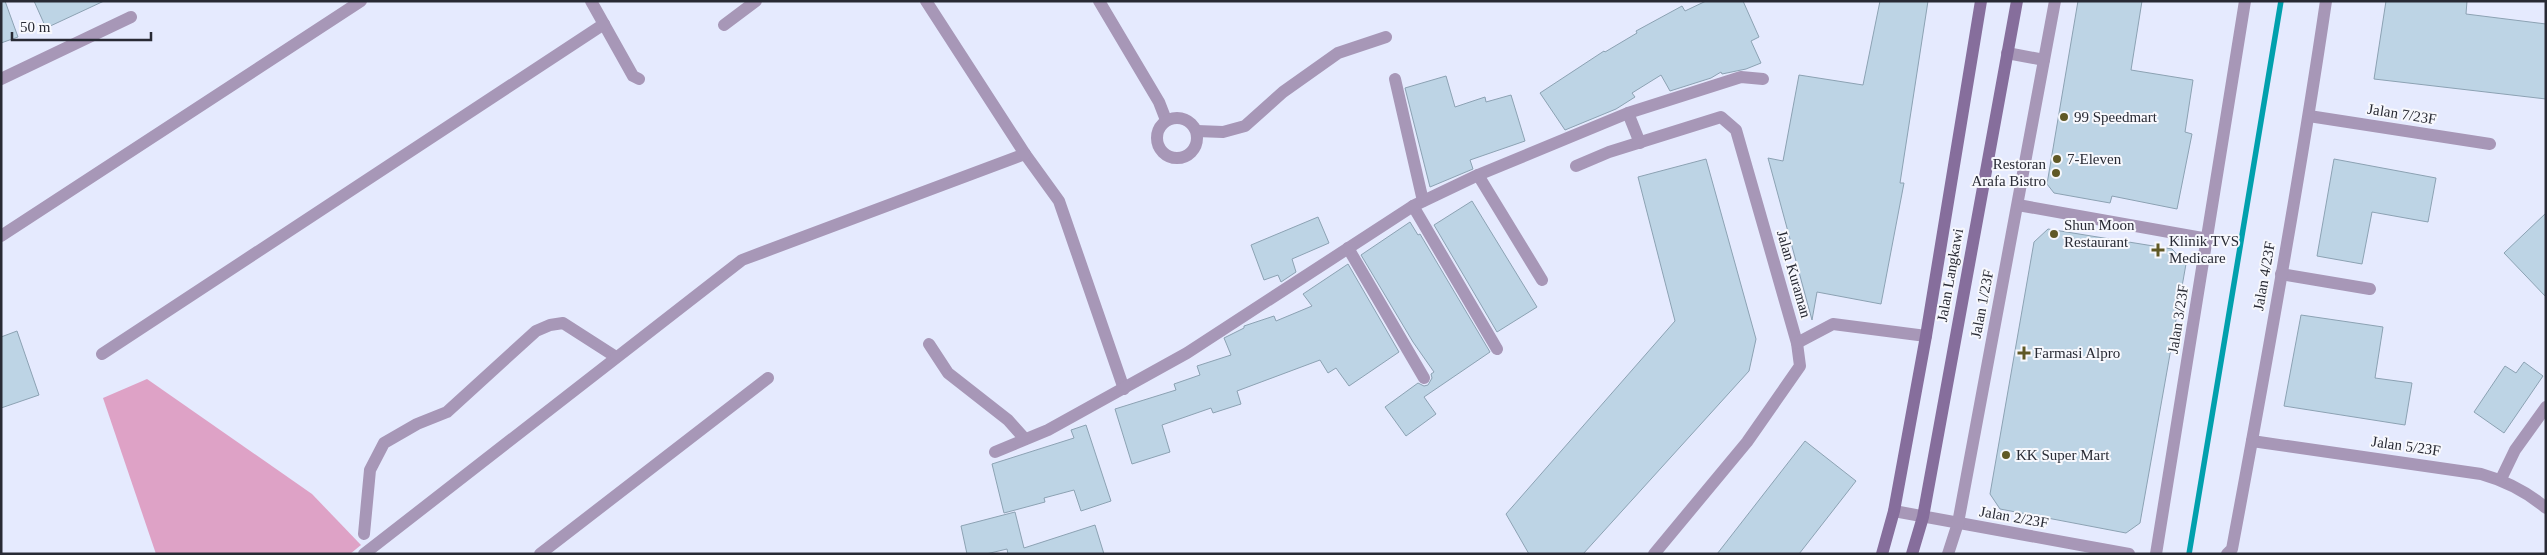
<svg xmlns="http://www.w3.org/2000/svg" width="2547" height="555" font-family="Georgia,serif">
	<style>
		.green { fill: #dea2c6 }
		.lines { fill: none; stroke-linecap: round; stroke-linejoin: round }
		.stream { stroke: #01a0ad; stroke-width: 5.5 }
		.building { fill: #bdd4e5; stroke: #8ca2b3 }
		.street { stroke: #a797b7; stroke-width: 12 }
		.secondary { stroke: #866e9c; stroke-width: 12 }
		.poi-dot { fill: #605926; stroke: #f7f8fd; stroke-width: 2 }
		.labels { text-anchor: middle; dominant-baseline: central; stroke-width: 4; stroke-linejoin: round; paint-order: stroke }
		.street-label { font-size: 15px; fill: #282a34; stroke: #f7f8fd }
		.poi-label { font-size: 15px; fill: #282a34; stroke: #f7f8fd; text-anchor: start }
	</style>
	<rect width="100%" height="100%" fill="#e5eafe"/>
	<path class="green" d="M147,379L312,494L361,545L350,554H156L103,398Z"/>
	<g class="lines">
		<path class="stream" d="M2189,554L2281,1"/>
	</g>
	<g class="building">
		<path d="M1,1H5L18,37L1,43Z"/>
		<path d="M34,1H104L46,28Z"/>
		<path d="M1706,1H1743L1759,37L1751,41L1761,63L1746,69L1722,74L1721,72L1711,78L1670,91L1661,75L1632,93L1635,97L1616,109L1565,130L1540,93L1604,51L1605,52L1637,33L1636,31L1682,6L1685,11Z"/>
		<path d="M1880,1H1928L1900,183H1904L1881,304L1817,292L1812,320L1768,158L1783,161L1799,75L1863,85Z"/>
		<path d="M2078,1H2142L2131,70L2193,80L2185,132L2192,134L2177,209L2112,196L2110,203L2054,193L2047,184Z"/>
		<path d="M2386,1H2467L2466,14L2546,24V99L2374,79Z"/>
		<path d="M1446,76L1455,107L1485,97L1486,102L1511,95L1525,141L1470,160L1473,169L1430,187L1405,88Z"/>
		<path d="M1706,159L1756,339L1749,371L1583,554H1529L1506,514L1675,321L1638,177Z"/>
		<path d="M2334,159L2436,178L2428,222L2372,212L2362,264L2317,256Z"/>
		<path d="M1472,201L1537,307L1497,332L1434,225Z"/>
		<path d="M2546,213V297L2504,253Z"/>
		<path d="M1318,217L1329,243L1292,259L1296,272L1281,282L1278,275L1264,280L1251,245Z"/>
		<path d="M1410,222L1418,235L1420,234L1490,352L1424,397L1436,414L1406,436L1385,407L1418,383L1424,386L1428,385L1432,378L1431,374L1434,372L1413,342L1361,255Z"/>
		<path d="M2048,229L2172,249L2186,264L2140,523L2126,533L2000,509L1990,494L2034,242Z"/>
		<path d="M1348,264L1399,352L1349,386L1336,368L1328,373L1320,360L1237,391L1241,404L1213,413L1211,408L1162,425L1170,452L1132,464L1115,409L1176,390L1174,384L1200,375L1197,366L1231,355L1224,338L1244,328V326L1274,316L1276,321L1312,306L1303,294Z"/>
		<path d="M2301,315L2383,327L2375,378L2412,383L2405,425L2284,406Z"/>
		<path d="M17,331L39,395L1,408V337Z"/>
		<path d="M2524,362L2543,376L2504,433L2474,412L2505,366L2516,373Z"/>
		<path d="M1086,425L1111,501L1081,511L1074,490L1044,498L1045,502L1004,513L992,464L1074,438L1071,430Z"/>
		<path d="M1805,441L1856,481L1799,554H1717Z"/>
		<path d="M1015,512L1024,548L1095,525L1104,554H1008L1007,549L986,554H967L961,526Z"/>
	</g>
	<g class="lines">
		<g class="street">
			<path d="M591,1L633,76L639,79"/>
			<path d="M926,1L1025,154L1059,201L1124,389"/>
			<path d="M1099,1L1159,102L1166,120"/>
			<path d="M724,25L756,1"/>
			<path d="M2007,53L2044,60"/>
			<path d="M1,79L131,17"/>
			<path d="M1395,79L1423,201"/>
			<path d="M1628,113L1640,143"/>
			<path d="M2309,116L2490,144"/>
			<circle cx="1177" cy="138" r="20"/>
			<path d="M1197,131L1223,132L1245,126L1283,92L1338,53L1386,37"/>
			<path d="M1576,166L1609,152L1721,117L1736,130L1797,343L1800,366L1747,442L1654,554"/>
			<path d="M1478,175L1542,280"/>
			<path d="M2018,205L2208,239"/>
			<path d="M1413,206L1497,349"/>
			<path d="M1,236L361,1"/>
			<path d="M1348,248L1424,378"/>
			<path d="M2281,274L2370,289"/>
			<path d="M1797,343L1833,324L1926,336"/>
			<path d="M929,344L948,373L1008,420L1025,439"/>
			<path d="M102,354L604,24"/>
			<path d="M2252,441L2481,474C2506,481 2526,491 2546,508"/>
			<path d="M995,452L1048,430L1187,353L1413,206L1478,175L1628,113L1741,77L1763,79"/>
			<path d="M2501,479L2515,450L2546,407"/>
			<path d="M1894,511L2129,554"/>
			<path d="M364,534L370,470L384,443L417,424L447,412L536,331L550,325L563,323L616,357"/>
			<path d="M364,554L742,260L1025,154"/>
			<path d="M540,554L768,378"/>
			<path d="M1948,554L1958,523L2055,1"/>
			<path d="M2156,554L2245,1"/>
			<path d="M2227,554L2232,549C2266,367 2299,184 2326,1"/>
		</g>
		<g class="secondary">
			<path d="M1882,554L1894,511L1926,336L1981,1"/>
			<path d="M1912,554L1923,517L2017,1"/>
		</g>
	</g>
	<g class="poi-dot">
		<circle cx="2064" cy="117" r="5"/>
		<circle cx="2057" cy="159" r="5"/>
		<circle cx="2056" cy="173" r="5"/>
		<circle cx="2054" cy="234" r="5"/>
		<path d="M2155.5 242.5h5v5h5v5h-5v5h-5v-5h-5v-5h5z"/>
		<path d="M2021.5 345.5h5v5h5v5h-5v5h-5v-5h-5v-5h5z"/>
		<circle cx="2006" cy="455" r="5"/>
	</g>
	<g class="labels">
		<g class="street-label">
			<text transform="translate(2402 114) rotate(9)">Jalan 7/23F</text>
			<text transform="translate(1794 274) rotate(74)">Jalan Kuraman</text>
			<text transform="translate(1950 275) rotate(-80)">Jalan Langkawi</text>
			<text transform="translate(2264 276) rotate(-80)">Jalan 4/23F</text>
			<text transform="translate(1982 304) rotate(-79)">Jalan 1/23F</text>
			<text transform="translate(2178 319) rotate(-81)">Jalan 3/23F</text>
			<text transform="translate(2406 446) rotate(8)">Jalan 5/23F</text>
			<text transform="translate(2014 517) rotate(10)">Jalan 2/23F</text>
		</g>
		<g class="poi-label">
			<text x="2074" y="117">99 Speedmart</text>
			<text x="2067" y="159">7-Eleven</text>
			<text x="2046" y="164" text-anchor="end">Restoran<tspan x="2046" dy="17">Arafa Bistro</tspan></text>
			<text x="2064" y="225">Shun Moon<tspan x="2064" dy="17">Restaurant</tspan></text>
			<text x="2169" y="241">Klinik TVS<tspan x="2169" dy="17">Medicare</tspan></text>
			<text x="2034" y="353">Farmasi Alpro</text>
			<text x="2016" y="455">KK Super Mart</text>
		</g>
	</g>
	<rect width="2547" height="555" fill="none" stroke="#282a34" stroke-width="5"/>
	<path d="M12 32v8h139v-8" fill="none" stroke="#282a34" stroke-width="2.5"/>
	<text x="20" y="32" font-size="15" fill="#282a34" stroke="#f7f8fd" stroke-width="4" paint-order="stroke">50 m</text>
</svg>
